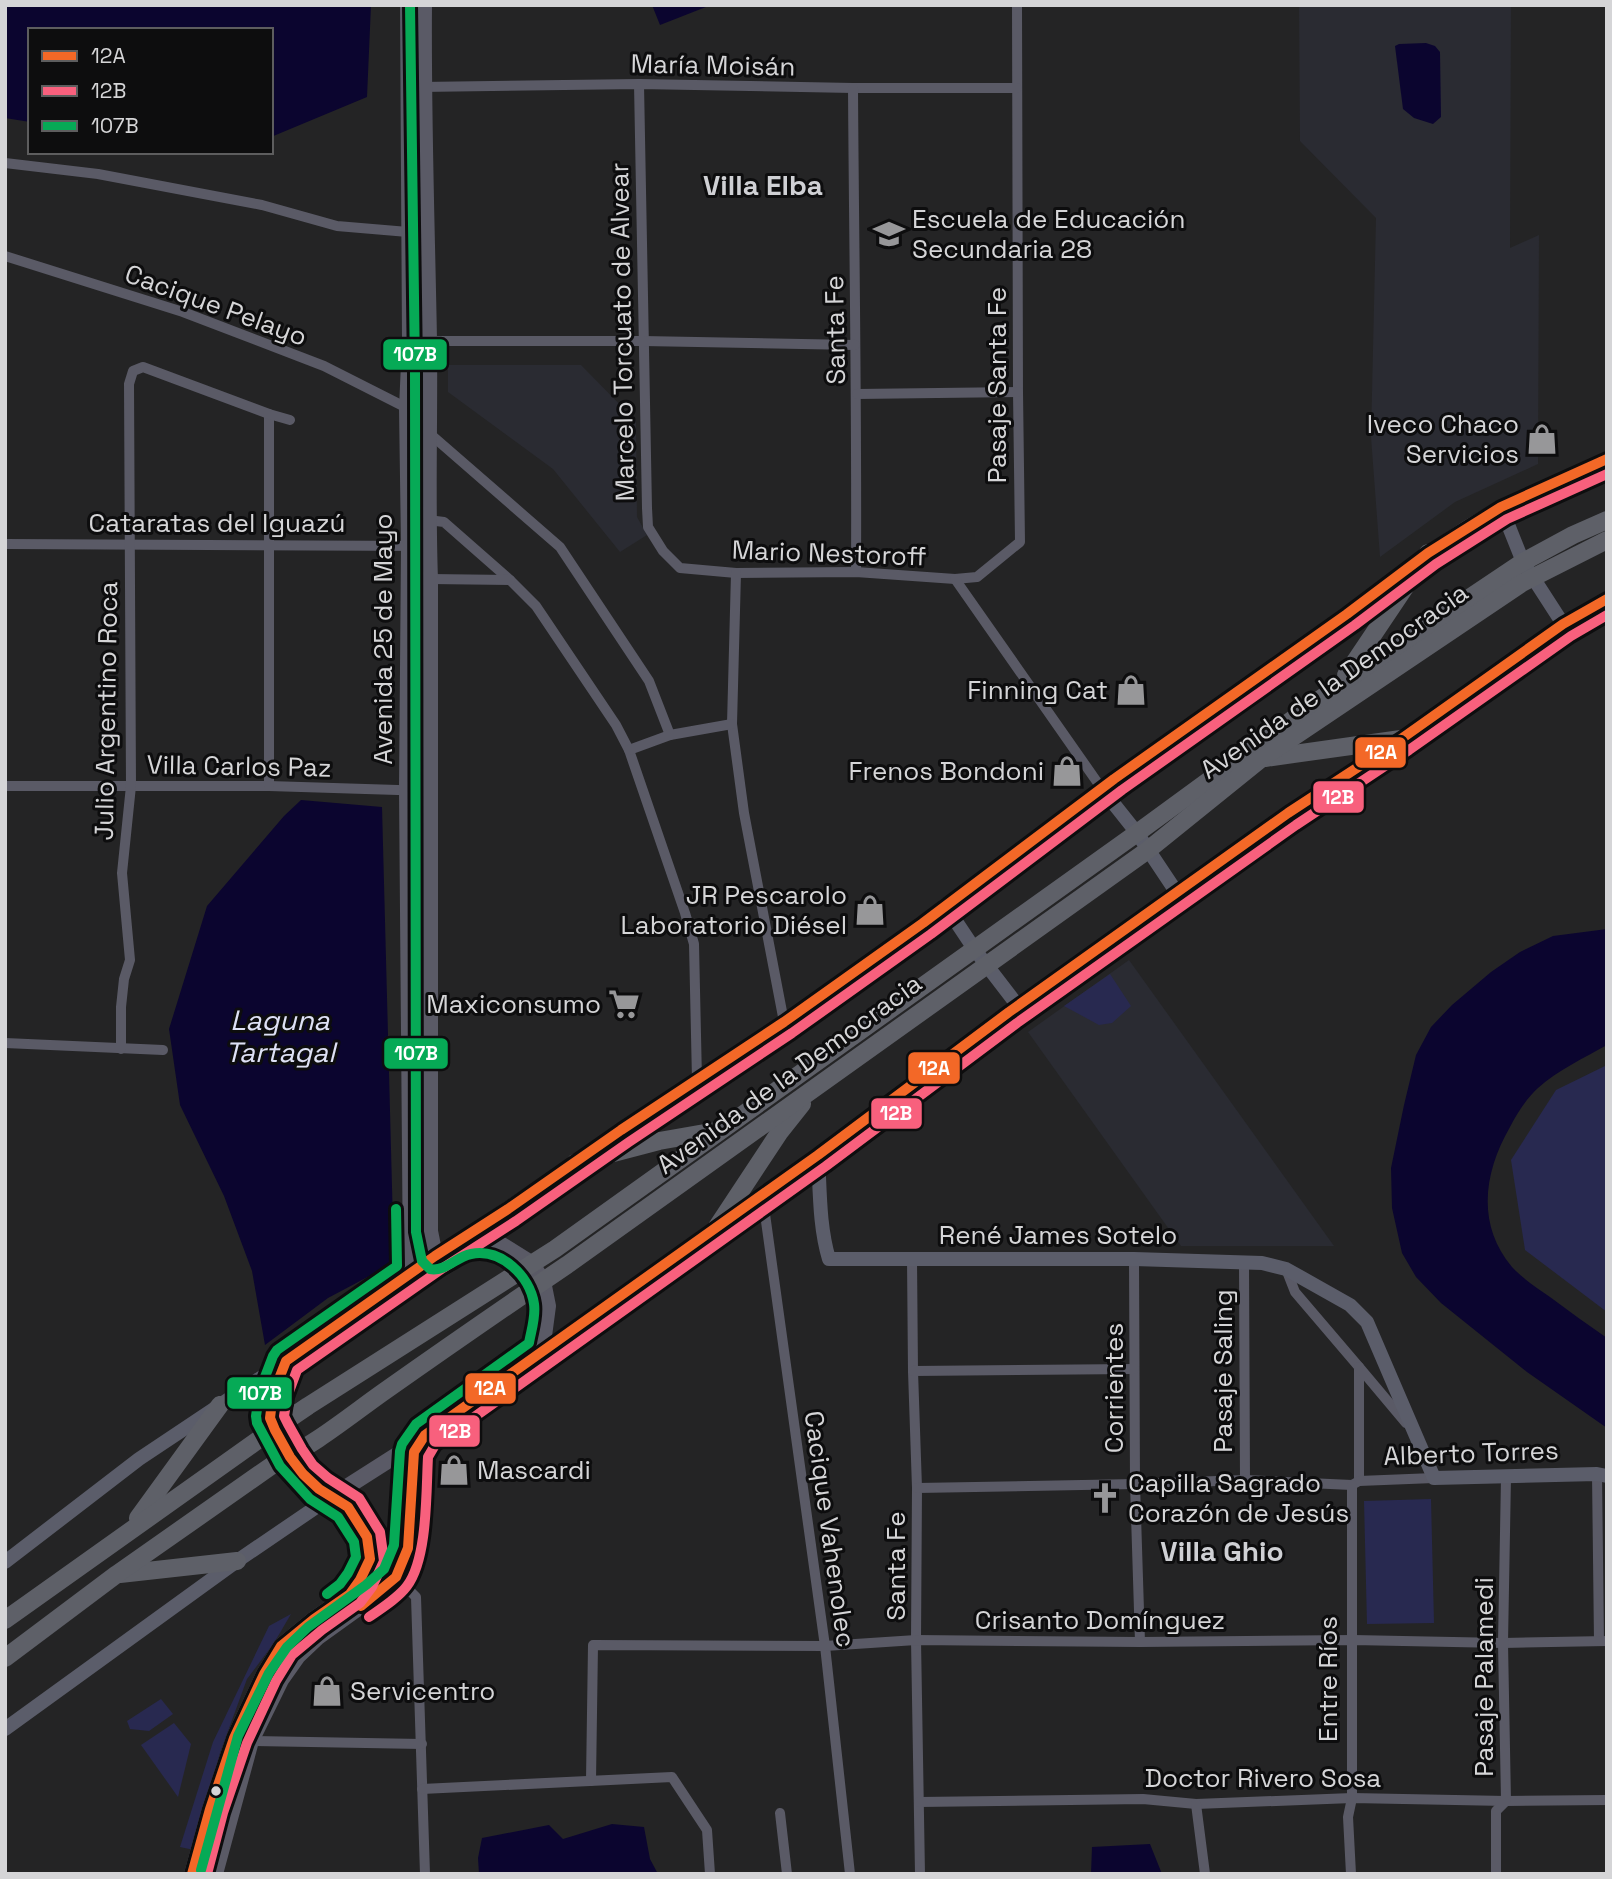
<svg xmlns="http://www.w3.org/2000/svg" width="1612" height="1879" font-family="'Space Grotesk',sans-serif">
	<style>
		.built { fill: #2a2b32 }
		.green { fill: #282950 }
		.water { fill: #0b052f }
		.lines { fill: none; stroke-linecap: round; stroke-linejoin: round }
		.street { stroke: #5a5a66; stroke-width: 10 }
		.secondary { stroke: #5b5d6a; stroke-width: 14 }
		.primary { stroke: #5a5a66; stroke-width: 16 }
		.highway { stroke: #5e6068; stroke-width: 18 }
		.bus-1-casing { stroke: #0d0d0e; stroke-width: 16 }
		.bus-2-casing { stroke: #0d0d0e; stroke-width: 16 }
		.bus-3-casing { stroke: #0d0d0e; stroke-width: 16 }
		.bus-1 { stroke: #f36827; stroke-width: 10 }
		.bus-2 { stroke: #f8607d; stroke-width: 10 }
		.bus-3 { stroke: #06aa56; stroke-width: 10 }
		.bus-dot { fill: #d5d5d7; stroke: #0d0d0e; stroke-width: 2.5 }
		.labels { text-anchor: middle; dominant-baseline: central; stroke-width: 6; stroke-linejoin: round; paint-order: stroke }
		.street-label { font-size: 26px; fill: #d5d5d7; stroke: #0d0d0e }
		.poi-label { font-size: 26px; fill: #d5d5d7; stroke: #0d0d0e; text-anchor: end }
		.neighbourhood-label { font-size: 28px; font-weight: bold; fill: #cfd0d4; stroke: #0d0d0e }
		.water-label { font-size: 28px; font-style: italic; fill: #dee1f5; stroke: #0d0d0e }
		.line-badge { stroke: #0d0d0e; stroke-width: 2.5 }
		.badge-label { font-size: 19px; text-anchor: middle; font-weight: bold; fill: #fff }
	</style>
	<rect width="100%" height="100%" fill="#242425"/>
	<g class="built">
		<path d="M1299,5H1511L1510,248L1539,235L1538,464L1455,502L1380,557L1371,437L1376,218L1300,141Z"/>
		<path d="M448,365H581L636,421L637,517L647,535L620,552L553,469L448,392Z"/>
		<path d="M1129,960L1334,1246H1181L1028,1032Z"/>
	</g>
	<g class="green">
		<path d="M415,355H423L422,520H414Z"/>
		<path d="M415,571H423L422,768H414Z"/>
		<path d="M419,810L423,813L422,1232L421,1233L419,1231L416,814Z"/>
		<path d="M1110,974L1131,1006L1112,1023L1099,1025L1064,1006Z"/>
		<path d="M1607,1065V1312L1525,1250L1511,1160L1556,1090Z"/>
		<path d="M1431,1499L1434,1623L1367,1624L1364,1501Z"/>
		<path d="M291,1614L274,1643L247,1679L220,1753L194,1850L180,1847L213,1742L269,1626Z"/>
		<path d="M161,1699L173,1714L149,1731L130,1729L127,1721Z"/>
		<path d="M174,1723L191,1744L178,1797L141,1745Z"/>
	</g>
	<g class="water">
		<path d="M5,5H371L367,97L271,137V30H30V122L5,118Z"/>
		<path d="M652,5H711L660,25Z"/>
		<path d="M1426,43L1435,46L1440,52L1441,117L1433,124L1414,118L1403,109L1395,46L1399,44Z"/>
		<path d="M301,800L382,807L394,1263L328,1298L265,1345L252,1271L224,1196L180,1105L169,1029L207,906L284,816Z"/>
		<path d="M1607,929V1045C1584,1058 1558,1070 1538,1088C1527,1098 1517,1113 1510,1127C1484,1172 1476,1224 1512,1267C1523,1279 1537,1288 1550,1297C1569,1311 1588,1325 1607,1338V1428L1527,1372L1441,1303L1416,1277L1402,1253L1392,1208L1391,1168L1404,1105L1416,1055L1431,1027L1452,1005L1491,972L1520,952L1553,936Z"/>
		<path d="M612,1824L644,1827L650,1859L658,1874H479L478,1858L482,1838L549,1825L563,1839Z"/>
		<path d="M1150,1844L1162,1874H1091L1092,1847Z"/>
	</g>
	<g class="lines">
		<g class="street">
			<path d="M639,84L647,508L648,527L663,551L680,568L736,573L856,572L955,579L977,577L1020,542L1018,392L1017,5"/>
			<path d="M420,87L639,84L853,88H1017"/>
			<path d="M853,88C854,249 857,410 856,572"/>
			<path d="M5,163L98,174L262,205L337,226L408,232"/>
			<path d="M5,256L183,312L324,366L407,408"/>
			<path d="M410,341H643L855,345"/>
			<path d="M857,394L1018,392"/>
			<path d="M429,433L560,547L649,681L670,735"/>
			<path d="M428,520L444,522L510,580L536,606L616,725L629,750L685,913L694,944L697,1080"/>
			<path d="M5,544L429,546"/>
			<path d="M736,573L732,724L744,813L784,1022"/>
			<path d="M430,579L510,580"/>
			<path d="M955,579L1102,789"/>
			<path d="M629,750L670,735L732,724"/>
			<path d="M5,786H269L430,791"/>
			<path d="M269,786V414"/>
			<path d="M5,1043L163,1050"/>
			<path d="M121,1049V1007L124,979L130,960L122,873L131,786L129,384L133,371L143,367L269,414L290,420"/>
			<path d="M767,1190L765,1214L825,1646L850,1874"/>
			<path d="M912,1259L913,1371L917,1488L916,1640L920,1874"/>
			<path d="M1134,1259L1135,1484L1140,1642"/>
			<path d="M1244,1262L1245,1480"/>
			<path d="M1286,1269L1295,1292L1359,1367V1481"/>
			<path d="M1359,1367L1406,1423"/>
			<path d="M913,1371L1134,1369"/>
			<path d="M1597,1474L1599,1641"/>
			<path d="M917,1488L1135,1484L1245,1480L1352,1485L1359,1481L1434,1478"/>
			<path d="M396,1577L416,1597L425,1874"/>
			<path d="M247,1741L422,1744"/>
			<path d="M591,1781L593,1645L825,1646L916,1640L1140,1642L1353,1640L1503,1643L1607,1641"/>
			<path d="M422,1789L672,1777L707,1830L710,1874"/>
			<path d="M919,1802L1143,1799L1196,1804L1352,1798L1506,1801L1607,1800"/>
			<path d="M1196,1804L1205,1874"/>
			<path d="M780,1813L787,1874"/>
			<path d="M1351,1874L1348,1817L1352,1798V1485"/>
			<path d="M1496,1874V1811L1506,1801L1503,1643L1506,1477"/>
		</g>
		<g class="secondary">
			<path d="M1501,507L1523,562L1563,624"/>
			<path d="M1102,789L1137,833L1177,893"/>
			<path d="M945,905L975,950L1018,1006"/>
			<path d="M818,1155C820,1189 819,1226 829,1259H1134L1262,1263L1286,1269L1350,1305L1367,1322L1434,1478L1597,1474L1607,1476"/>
			<path d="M459,1241L784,1022L923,923L1114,779L1347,614L1428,553L1467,527L1501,507L1607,459"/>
			<path d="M542,1351L818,1155L1009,1012L1288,813L1401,739L1563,624L1607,599"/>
			<path d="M5,1562L139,1459L286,1361"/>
			<path d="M5,1729L237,1561L331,1497"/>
		</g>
		<g class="primary">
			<path d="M408,5L410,341L407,408L409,546L407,790L411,1273"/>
			<path d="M424,5C423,117 427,228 429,340C430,420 427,499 430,579V1231L435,1256"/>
			<path d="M192,1874L210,1809L234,1738L264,1674L281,1646L314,1619L350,1594L360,1580L370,1559L367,1537L348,1507L319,1489L303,1474L290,1457L275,1430L270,1418L273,1394L286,1361L452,1246L471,1240L484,1239L502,1245L531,1263L543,1281L548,1306L542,1351L400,1453L331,1497"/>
			<path d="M215,1874L251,1741L281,1680L298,1656L318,1637L375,1596L396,1577L408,1548L412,1483L411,1467L414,1452L422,1440"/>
		</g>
		<g class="highway">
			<path d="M1346,675L1428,553"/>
			<path d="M1265,758L1401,739"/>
			<path d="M575,1163L659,1141L716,1131"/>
			<path d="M717,1227L779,1133L802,1104"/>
			<path d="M138,1518L220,1405"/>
			<path d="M120,1574L237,1561"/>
			<path d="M5,1620L258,1440L308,1406L555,1249L1137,833L1341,684L1523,562L1573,535L1607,520"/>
			<path d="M5,1658L117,1574L274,1464C313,1446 347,1418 382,1393C443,1350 505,1307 567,1265L1148,850L1262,758L1522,583L1607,540"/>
		</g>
		<defs>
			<g id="bus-1">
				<path d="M361,1606L396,1577L408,1548L414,1452L425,1435L818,1155L1009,1012L1288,813L1401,739L1563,624L1607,599"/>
				<path d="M192,1874L210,1809L234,1738L264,1674L281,1646L314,1619L350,1594L360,1580L370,1559L367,1537L348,1507L319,1489L303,1474L290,1457L275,1430L270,1418L273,1394L286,1361L435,1256L508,1209L621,1130L784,1022L923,923L1114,779L1347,614L1428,553L1501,507L1607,459"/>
			</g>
			<g id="bus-2">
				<path d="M369,1617C382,1608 398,1598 407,1586C428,1558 426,1491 428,1457L435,1445L826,1166L1017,1023L1296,825L1409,750L1571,636L1607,615"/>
				<path d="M207,1874L223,1813L247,1743L276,1681L292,1655L322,1630L360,1603L372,1587L384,1561L380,1532L359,1498L328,1478L313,1465L302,1449L288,1424L284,1416L287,1397L297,1370L443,1268L516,1221L629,1142L792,1033L931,934L1122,790L1355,625L1436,564L1507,519L1607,474"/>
			</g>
			<g id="bus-3">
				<path d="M327,1594L340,1584L348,1573L356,1557L354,1542L338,1517L310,1499L280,1466L257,1423L256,1416L260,1390L273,1356L277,1350L397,1266L396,1209"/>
				<path d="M201,1870L238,1736L269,1673L287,1647L308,1627L366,1585L384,1569L394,1545L400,1451L402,1444L416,1424L529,1343C531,1331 536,1317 534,1304C530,1276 501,1248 471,1254C456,1257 445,1272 430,1269L422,1261L416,1232L415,370L410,5"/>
			</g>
		</defs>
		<use href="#bus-1" class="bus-1-casing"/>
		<use href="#bus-2" class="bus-2-casing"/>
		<use href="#bus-3" class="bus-3-casing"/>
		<use href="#bus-1" class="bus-1"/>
		<use href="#bus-2" class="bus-2"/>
		<use href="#bus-3" class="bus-3"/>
	</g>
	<defs>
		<symbol id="school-bare" viewBox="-9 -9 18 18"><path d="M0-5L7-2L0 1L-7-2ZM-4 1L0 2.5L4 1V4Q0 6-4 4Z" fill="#979799" stroke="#0d0d0e" stroke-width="2.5" paint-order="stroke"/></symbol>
		<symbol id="shop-bare" viewBox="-9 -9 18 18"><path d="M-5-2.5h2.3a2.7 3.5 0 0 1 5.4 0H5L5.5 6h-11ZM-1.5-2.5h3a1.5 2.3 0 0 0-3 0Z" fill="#979799" stroke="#0d0d0e" stroke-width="2.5" paint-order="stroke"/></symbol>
		<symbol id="supermarket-bare" viewBox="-9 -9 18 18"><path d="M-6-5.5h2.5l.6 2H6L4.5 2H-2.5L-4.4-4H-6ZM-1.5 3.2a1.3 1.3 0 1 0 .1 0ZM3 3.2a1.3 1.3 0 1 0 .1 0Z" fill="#979799" stroke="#0d0d0e" stroke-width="2.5" paint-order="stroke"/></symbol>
		<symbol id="church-bare" viewBox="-9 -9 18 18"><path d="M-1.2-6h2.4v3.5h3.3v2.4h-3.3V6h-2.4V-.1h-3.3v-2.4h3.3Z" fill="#979799" stroke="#0d0d0e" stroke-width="2.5" paint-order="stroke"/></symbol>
	</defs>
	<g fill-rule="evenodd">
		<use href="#school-bare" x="867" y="212" width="44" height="44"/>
		<use href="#shop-bare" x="1520" y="417" width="44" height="44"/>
		<use href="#shop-bare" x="1109" y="668" width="44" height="44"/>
		<use href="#shop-bare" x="1045" y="749" width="44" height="44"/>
		<use href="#shop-bare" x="848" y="888" width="44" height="44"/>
		<use href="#supermarket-bare" x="602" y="982" width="44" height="44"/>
		<use href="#shop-bare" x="432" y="1448" width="44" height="44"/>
		<use href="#church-bare" x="1083" y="1476" width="44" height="44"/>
		<use href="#shop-bare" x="305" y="1669" width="44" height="44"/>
	</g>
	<circle class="bus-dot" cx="216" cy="1791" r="6"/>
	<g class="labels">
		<g class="street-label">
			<text transform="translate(713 65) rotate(1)">María Moisán</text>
			<text transform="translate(216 305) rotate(20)">Cacique Pelayo</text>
			<text transform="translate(835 330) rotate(-91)">Santa Fe</text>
			<text transform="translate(622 332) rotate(-91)">Marcelo Torcuato de Alvear</text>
			<text transform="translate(997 385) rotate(-90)">Pasaje Santa Fe</text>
			<text x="217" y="523">Cataratas del Iguazú</text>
			<text transform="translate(829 553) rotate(2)">Mario Nestoroff</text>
			<text transform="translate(383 639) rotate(-90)">Avenida 25 de Mayo</text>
			<text transform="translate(1334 681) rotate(-35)">Avenida de la Democracia</text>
			<text transform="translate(106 711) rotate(-89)">Julio Argentino Roca</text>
			<text transform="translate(239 766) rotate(1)">Villa Carlos Paz</text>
			<text transform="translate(789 1074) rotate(-36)">Avenida de la Democracia</text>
			<text x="1058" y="1235">René James Sotelo</text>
			<text transform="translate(1223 1371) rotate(-90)">Pasaje Saling</text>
			<text transform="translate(1114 1388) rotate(-90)">Corrientes</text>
			<text transform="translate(1471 1453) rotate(-2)">Alberto Torres</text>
			<text transform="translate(830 1529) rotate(82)">Cacique Vahenolec</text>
			<text transform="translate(896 1566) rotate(-90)">Santa Fe</text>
			<text x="1100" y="1620">Crisanto Domínguez</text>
			<text transform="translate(1484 1677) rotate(-90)">Pasaje Palamedi</text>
			<text transform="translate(1328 1679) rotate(-90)">Entre Ríos</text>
			<text x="1263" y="1778">Doctor Rivero Sosa</text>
		</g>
		<g class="poi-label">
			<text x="912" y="219" text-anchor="start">Escuela de Educación<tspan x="912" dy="30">Secundaria 28</tspan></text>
			<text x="1519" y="424">Iveco Chaco<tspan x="1519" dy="30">Servicios</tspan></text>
			<text x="1108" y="690">Finning Cat</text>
			<text x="1044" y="771">Frenos Bondoni</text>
			<text x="847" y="895">JR Pescarolo<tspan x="847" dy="30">Laboratorio Diésel</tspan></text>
			<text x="601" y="1004">Maxiconsumo</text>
			<text x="477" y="1470" text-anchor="start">Mascardi</text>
			<text x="1128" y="1483" text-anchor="start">Capilla Sagrado<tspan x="1128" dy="30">Corazón de Jesús</tspan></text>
			<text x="350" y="1691" text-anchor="start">Servicentro</text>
		</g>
		<g class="neighbourhood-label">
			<text x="763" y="185">Villa Elba</text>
			<text x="1222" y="1551">Villa Ghio</text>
		</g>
		<g class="water-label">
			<text x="280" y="1020">Laguna<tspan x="280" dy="32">Tartagal</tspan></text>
		</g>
	</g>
	<g class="line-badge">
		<rect x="382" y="338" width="66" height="33" rx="7" fill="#06aa56"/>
		<rect x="1354" y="736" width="53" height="33" rx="7" fill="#f36827"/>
		<rect x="1312" y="780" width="53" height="34" rx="7" fill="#f8607d"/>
		<rect x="383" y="1037" width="66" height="33" rx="7" fill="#06aa56"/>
		<rect x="907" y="1051" width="54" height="34" rx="7" fill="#f36827"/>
		<rect x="870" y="1097" width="53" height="33" rx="7" fill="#f8607d"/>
		<rect x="464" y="1372" width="53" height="33" rx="7" fill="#f36827"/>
		<rect x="226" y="1376" width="67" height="34" rx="7" fill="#06aa56"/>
		<rect x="428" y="1414" width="53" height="34" rx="7" fill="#f8607d"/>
	</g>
	<g class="badge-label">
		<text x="415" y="361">107B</text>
		<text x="1381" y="759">12A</text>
		<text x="1338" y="804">12B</text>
		<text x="416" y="1060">107B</text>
		<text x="934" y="1075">12A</text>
		<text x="896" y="1120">12B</text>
		<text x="490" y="1395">12A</text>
		<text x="260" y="1400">107B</text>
		<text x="455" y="1438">12B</text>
	</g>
	<rect width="1612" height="1879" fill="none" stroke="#d5d5d7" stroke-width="14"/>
	<rect x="28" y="28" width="245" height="126" fill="#0d0d0e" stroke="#5d5d5e" stroke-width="2"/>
	<rect x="42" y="51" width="35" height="10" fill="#f36827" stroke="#5d5d5e" stroke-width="2"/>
	<text x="91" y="63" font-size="21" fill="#d5d5d7">12A</text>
	<rect x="42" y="86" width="35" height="10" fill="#f8607d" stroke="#5d5d5e" stroke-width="2"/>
	<text x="91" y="98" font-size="21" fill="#d5d5d7">12B</text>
	<rect x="42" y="121" width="35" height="10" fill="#06aa56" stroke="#5d5d5e" stroke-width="2"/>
	<text x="91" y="133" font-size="21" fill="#d5d5d7">107B</text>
</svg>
